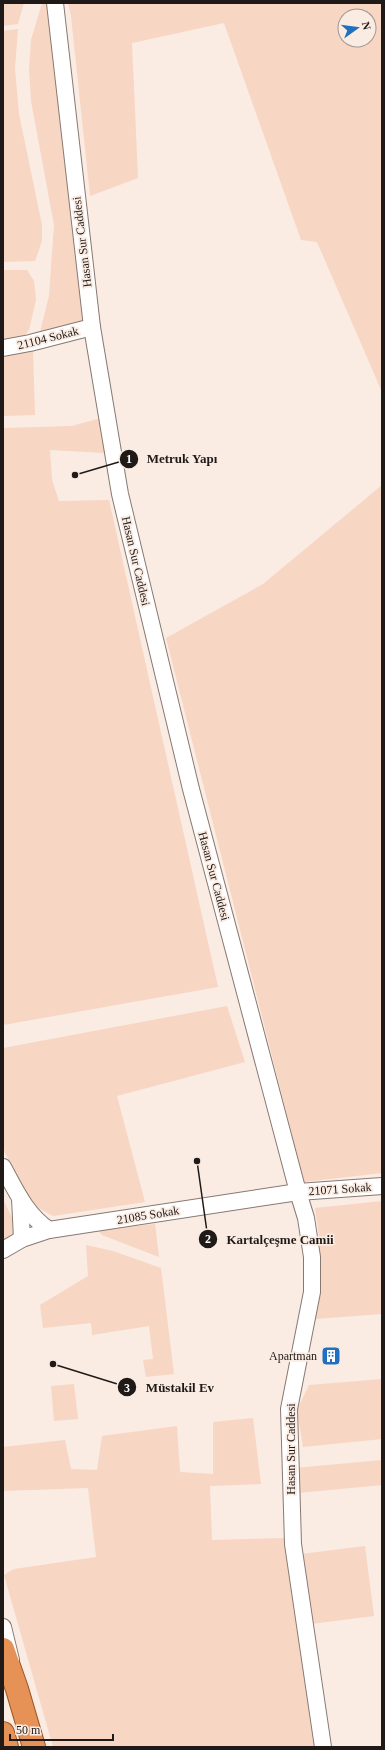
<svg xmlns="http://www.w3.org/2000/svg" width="385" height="1750" font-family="'Times New Roman',serif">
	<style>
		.green { fill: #f7d6c4; fill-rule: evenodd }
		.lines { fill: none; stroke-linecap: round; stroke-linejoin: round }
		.minor-casing { stroke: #877972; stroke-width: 18 }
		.trunk-casing { stroke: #9c5624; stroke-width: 24 }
		.minor { stroke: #fff; stroke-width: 16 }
		.trunk { stroke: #e69256; stroke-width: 22 }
		.labels { text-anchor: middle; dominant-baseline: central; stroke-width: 3.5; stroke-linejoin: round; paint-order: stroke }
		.street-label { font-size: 12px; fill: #1f1a17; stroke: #faebe3 }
		.poi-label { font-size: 12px; fill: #1f1a17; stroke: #faebe3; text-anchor: end }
		.leader { fill: none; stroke: #1f1a17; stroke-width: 1.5 }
		.callout-dot { fill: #1f1a17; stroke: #faebe3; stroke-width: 1.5 }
		.mark-label { font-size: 12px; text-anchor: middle; font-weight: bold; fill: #fff }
		.callout-label { font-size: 13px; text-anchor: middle; font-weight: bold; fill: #1f1a17; stroke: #faebe3; stroke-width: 3.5; stroke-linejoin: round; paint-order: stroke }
	</style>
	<rect width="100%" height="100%" fill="#faebe3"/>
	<g class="green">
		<path d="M3,3H24L18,24L3,26Z"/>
		<path d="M42,3H48L78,262L83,325L40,332L49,296L54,225L31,101L29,70L31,40Z"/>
		<path d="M68,3H382V392L317,242L301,240L224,23L132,43L138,178L90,196L71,16ZM345,16H369V40H345Z"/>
		<path d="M18,29L15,68L19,114L42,225V241L35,261L3,262V31Z"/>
		<path d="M3,270H27L34,281L36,300L29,330L23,337L3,341Z"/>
		<path d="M33,351L35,415L3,416V352Z"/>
		<path d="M101,418L105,453L50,450L52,480L59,501L109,500L218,987L3,1025V428L72,426Z"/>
		<path d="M382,485V1173L304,1182L166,638L263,584Z"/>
		<path d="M227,1006L245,1062L117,1096L145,1202L53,1216L35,1206L20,1185L3,1148V1048Z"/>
		<path d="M3,1199L13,1220V1237L3,1244Z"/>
		<path d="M382,1201V1314L315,1319L320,1243L315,1208Z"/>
		<path d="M155,1224L159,1257L102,1235L98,1230Z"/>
		<path d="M86,1245L113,1251L161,1268L174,1374L146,1377L143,1360L153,1359L149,1326L92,1335L91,1323L43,1328L40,1305L88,1276Z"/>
		<path d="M382,1379V1439L303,1447L297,1410L309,1385Z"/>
		<path d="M74,1384L78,1419L54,1421L51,1386Z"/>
		<path d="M253,1418L261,1484L210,1486L212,1540L284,1538L315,1747H53L4,1575L14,1569L96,1557L88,1488L3,1491V1447L65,1440L71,1469L97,1470L102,1436L177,1426L180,1472L213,1474V1422Z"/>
		<path d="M382,1460V1485L298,1493L295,1468Z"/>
		<path d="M365,1546L374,1616L311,1624L301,1554Z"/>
	</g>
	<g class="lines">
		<defs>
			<g id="minor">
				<path d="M55,3L92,327L120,494L191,789L298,1192L306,1218L312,1257V1292L289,1409L293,1544L323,1747"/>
				<path d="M3,348L30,343L92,327"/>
				<path d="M3,1167C16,1191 26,1214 49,1230"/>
				<path d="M20,1198L22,1239"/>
				<path d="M3,1250L22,1239L49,1230L298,1192L382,1186"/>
				<path d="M3,1627L11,1660"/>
			</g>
			<g id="trunk">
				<path d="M3,1649L17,1689L34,1747"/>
				<path d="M3,1733L7,1747"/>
			</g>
		</defs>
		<use href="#minor" class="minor-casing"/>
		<use href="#trunk" class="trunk-casing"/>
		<use href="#minor" class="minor"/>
		<use href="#trunk" class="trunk"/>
	</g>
	<defs>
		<symbol id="building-square" viewBox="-11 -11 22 22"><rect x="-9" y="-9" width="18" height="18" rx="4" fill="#2170bf" stroke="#faebe3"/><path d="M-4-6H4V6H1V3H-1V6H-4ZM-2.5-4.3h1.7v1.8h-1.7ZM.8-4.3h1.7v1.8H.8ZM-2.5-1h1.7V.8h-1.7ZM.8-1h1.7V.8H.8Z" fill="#fff"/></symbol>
	</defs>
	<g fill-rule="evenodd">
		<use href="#building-square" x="320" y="1345" width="22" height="22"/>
	</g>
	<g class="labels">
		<g class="street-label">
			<text transform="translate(82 242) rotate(-97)">Hasan Sur Caddesi</text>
			<text transform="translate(48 338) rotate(-14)">21104 Sokak</text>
			<text transform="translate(136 561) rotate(77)">Hasan Sur Caddesi</text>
			<text transform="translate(214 876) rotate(75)">Hasan Sur Caddesi</text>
			<text transform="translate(340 1189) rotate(-4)">21071 Sokak</text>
			<text transform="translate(148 1215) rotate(-9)">21085 Sokak</text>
			<text transform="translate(291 1449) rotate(-90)">Hasan Sur Caddesi</text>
		</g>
		<g class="poi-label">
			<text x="317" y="1356">Apartman</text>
		</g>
	</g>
	<path class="leader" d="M75 475L129 459M197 1161L208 1239M53 1364L127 1387"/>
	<g class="callout-dot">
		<circle cx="75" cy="475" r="4"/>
		<circle cx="197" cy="1161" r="4"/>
		<circle cx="53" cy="1364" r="4"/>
		<circle cx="129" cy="459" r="10"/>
		<circle cx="208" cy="1239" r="10"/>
		<circle cx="127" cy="1387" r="10"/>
	</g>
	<g class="mark-label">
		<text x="129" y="463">1</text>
		<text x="208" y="1243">2</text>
		<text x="127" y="1392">3</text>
	</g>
	<g class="callout-label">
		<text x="182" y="463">Metruk Yapı</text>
		<text x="280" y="1244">Kartalçeşme Camii</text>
		<text x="180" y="1392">Müstakil Ev</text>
	</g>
	<rect width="385" height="1750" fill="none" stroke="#1f1a17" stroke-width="8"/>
	<g transform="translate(357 28) rotate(76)"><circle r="19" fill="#faebe3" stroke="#a29791"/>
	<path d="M0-3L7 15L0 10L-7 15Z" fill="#2170bf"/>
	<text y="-6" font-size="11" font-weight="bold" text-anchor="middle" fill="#1f1a17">N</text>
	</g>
	<path d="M10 1734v6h103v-6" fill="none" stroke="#1f1a17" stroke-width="2"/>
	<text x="16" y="1734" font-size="12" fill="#1f1a17" stroke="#faebe3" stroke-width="3" paint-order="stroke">50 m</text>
</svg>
